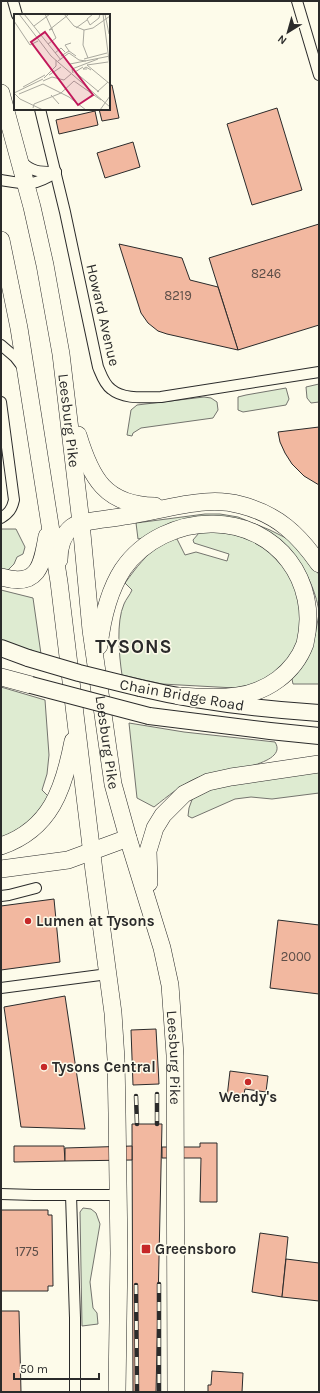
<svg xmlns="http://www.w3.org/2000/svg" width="320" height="1393" font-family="Karla,sans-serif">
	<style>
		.green { fill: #deebd1; stroke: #74746e }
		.building { fill: #f2b8a0; stroke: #2b2b2b }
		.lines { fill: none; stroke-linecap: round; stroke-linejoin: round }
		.minor-casing { stroke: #2b2b2b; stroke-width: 12 }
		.primary-casing { stroke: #2b2b2b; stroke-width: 18 }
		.trunk-casing { stroke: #2b2b2b; stroke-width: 18 }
		.minor { stroke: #fdfbea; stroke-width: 10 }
		.primary { stroke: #fdfbea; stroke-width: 16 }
		.trunk { stroke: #fdfbea; stroke-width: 17 }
		.rail-casing { stroke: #2b2b2b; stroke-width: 4.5 }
		.rail { stroke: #fdfbea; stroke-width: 3; stroke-dasharray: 9; stroke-linecap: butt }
		.primary-bridge-casing { stroke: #2b2b2b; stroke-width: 18; stroke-linecap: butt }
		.primary-bridge { stroke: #fdfbea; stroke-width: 16 }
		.poi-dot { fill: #c62828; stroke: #fdfbea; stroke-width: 1.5 }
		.labels { text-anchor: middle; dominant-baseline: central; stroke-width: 3; stroke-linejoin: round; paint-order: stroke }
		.number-label { font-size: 13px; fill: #5d4e48 }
		.street-label { font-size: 15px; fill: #2b2b2b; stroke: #fdfbea }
		.poi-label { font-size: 15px; font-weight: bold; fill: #2b2b2b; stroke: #fdfbea; text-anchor: start }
		.district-label { font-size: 19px; font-weight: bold; letter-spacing: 1px; fill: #2b2b2b; stroke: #fdfbea }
		.inset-road { fill: none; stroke: #a9a89e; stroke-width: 1 }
		.view { fill: #c2185b; fill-opacity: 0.15; stroke: #c2185b; stroke-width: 2 }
		.inset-edge { fill: none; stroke: #2b2b2b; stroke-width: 2 }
	</style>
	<rect width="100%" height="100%" fill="#fdfbea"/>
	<g class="green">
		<path d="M319,384V402L311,403L307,398L306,387Z"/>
		<path d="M286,388L289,399L286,405L243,412L238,410V397L246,395Z"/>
		<path d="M204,397L211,398L217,402L218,410L213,418L141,428L133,433L132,436L127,435L131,410L137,405Z"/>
		<path d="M205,514H220L238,517L270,530L296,543L317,571L319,575V611C316,592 304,563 289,552C272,540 253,531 235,520L138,539L136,523Z"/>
		<path d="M1,529H16L25,547L23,554L17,557L14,564L8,570L1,569Z"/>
		<path d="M211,531L232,534L249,539L269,550L282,561L300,591V637L286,664L267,679L249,686L235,688L162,684L122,675C119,655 116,622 124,604C126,599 130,595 132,590L125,583C136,568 146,554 162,544C167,541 171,538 177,539L185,555L196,552L227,561L229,554L194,543L193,540L199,533Z"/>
		<path d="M1,590L33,598L41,654L1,640Z"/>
		<path d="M319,614V684H293L292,679L309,652L315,635Z"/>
		<path d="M1,687L45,700L49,755L47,774L42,790L50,798L27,826L1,838Z"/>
		<path d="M129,723L184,732L275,742C291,767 210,772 197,778C181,785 168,796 154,807L137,798Z"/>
		<path d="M319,772V793L272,799L251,797L235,799L192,818L188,816L189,808L193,797L206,791L224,785Z"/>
		<path d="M83,1208L91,1209L96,1213L100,1224L90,1282L93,1308L97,1313L98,1324L82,1326L80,1212Z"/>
	</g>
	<g class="building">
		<path d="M112,85L119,118L102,121L99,109H109V86Z"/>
		<path d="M277,108L302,190L252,205L227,124Z"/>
		<path d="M95,111L98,125L59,134L56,120Z"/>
		<path d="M133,142L140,167L105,178L97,153Z"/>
		<path d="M319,224V325L238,350L209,258Z"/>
		<path d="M119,244L182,258L190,280L218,287L238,350L167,334L158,331L148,323L141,313Z"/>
		<path d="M319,427V485L304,476L292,464L285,453L280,442L278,432Z"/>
		<path d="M54,899L60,962L1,970V906Z"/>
		<path d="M278,920L319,925V994L270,988Z"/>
		<path d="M65,996L85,1129L21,1127L4,1007Z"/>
		<path d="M156,1029L159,1084L133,1085L131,1030Z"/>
		<path d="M230,1071L268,1076L266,1092L245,1089L243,1099L227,1097Z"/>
		<path d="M132,1124H162L156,1392H133Z"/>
		<path d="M200,1143H217V1202H200L201,1158H162V1147H200Z"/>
		<path d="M14,1146H64L65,1161L14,1162Z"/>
		<path d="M132,1146V1160L65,1161V1148Z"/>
		<path d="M1,1210H48V1215H52L53,1286H48V1291H1Z"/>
		<path d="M260,1233L288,1237L282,1297L252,1292Z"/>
		<path d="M286,1259L319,1263V1301L282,1297Z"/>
		<path d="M1,1311H19L21,1392H1Z"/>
		<path d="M212,1371L243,1373L242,1392H208V1385H211Z"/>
	</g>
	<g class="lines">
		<defs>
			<g id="minor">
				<path d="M13,1L17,15"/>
				<path d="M297,1L319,75"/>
				<path d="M40,109L65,212L98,367C101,374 104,384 111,389C124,400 145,397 161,397L319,372"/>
				<path d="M21,161C32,173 42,172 56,172"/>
				<path d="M1,180C26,184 34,187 56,172"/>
				<path d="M1,345L15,357L22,366"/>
				<path d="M1,402L14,500C12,509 9,513 1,518"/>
				<path d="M1,896L9,895L36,888"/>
				<path d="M1,988L108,974"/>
				<path d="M1,1194L34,1195H118"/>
				<path d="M71,1195L75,1318V1392"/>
			</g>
			<g id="primary">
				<path d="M1,648L28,658"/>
				<path d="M140,688C199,702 258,709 319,713"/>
				<path d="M149,716L270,731L319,736"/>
			</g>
			<g id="trunk">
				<path id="s1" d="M1,93L32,207L45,265L61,354L81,523L91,630L113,784L128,838L162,948L170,985L175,1055L176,1392"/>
				<path d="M1,240L19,328L59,582L94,871L113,1013L116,1059L117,1113L119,1253L117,1392"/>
				<path d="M78,435C91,478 105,505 155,506"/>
				<path d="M59,560C59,548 62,535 72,527C82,520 112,519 125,516C152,512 178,504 205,502C217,501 230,502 241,505C277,514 299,535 319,564"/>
				<path d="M1,577C38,588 42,566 47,536"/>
				<path d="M99,646C102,620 108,592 123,569C143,540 179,523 214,524C277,525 320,581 305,644C294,673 267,692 237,696C218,699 198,697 179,696"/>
				<path d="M1,677L31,685"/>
				<path d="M1,846C51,829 64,788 73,741"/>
				<path d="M1,869L68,860L128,838"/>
				<path d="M149,883L148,851L155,828L163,815L184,794L208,782L231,777L319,764"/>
			</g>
		</defs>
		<use href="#minor" class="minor-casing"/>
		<use href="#primary" class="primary-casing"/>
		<use href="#trunk" class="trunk-casing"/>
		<use href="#minor" class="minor"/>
		<use href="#primary" class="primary"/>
		<use href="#trunk" class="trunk"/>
		<defs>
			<g id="rail">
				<path d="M157,1094V1124"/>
				<path d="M136,1096L137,1124"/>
				<path d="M159,1284V1392"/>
				<path d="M136,1285L137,1392"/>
			</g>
		</defs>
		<use href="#rail" class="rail-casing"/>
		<use href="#rail" class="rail"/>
		<defs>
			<g id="primary-bridge">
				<path d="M28,658L79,673L140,688"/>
				<path d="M31,685L149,716"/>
			</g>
		</defs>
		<use href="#primary-bridge" class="primary-bridge-casing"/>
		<use href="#primary-bridge" class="primary-bridge"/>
	</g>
	<g class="poi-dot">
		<circle cx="28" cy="921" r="4"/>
		<circle cx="44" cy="1067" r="4"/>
		<circle cx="248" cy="1082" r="4"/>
		<rect x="141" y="1244" width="10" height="10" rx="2"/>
	</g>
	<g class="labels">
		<g class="number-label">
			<text x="266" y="273">8246</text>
			<text x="178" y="295">8219</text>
			<text x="296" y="956">2000</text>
			<text x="27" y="1251">1775</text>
		</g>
		<g class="street-label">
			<text transform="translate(103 315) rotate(77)">Howard Avenue</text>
			<text stroke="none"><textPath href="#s1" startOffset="335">Leesburg Pike</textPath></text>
			<text transform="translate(182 695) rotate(10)">Chain Bridge Road</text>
			<text stroke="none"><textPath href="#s1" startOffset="659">Leesburg Pike</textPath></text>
			<text stroke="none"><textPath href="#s1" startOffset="983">Leesburg Pike</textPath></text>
		</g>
		<g class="poi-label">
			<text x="36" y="921">Lumen at Tysons</text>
			<text x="52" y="1067">Tysons Central</text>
			<text x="248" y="1097" text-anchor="middle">Wendy's</text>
			<text x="155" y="1249">Greensboro</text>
		</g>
		<g class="district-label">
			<text x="134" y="647">TYSONS</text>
		</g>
	</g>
	<g transform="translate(14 14)">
		<rect width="96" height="96" fill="#fdfbea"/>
		<path class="inset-road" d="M5,0L37,42L96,93M10,0L47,46M31,0L42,24L34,30M50,0L60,12L70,16L79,14L96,2M79,0L73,5L76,11L85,4L86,0M89,0L96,54M91,0L95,20M0,7L16,31L24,27M20,12L36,0M62,14L73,6M39,15L35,16L54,1M70,16L69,31L74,44M55,37L51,31L57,29M41,39L47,34L51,38M47,42L55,37L62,42M70,45L93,39M44,47L55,39L65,46L72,47M56,50L96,42M73,51L94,48M73,51L96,70M69,53L61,58L85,78M73,55H69L72,53L77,56M59,59L58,55L84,45M35,61L47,53M30,64L42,52V46M29,67L38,63L50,66L57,60M9,73L31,61M83,78L94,68M0,79L29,65M0,79L6,85L29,96M5,80L29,70L55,83L72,96M37,81L45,90M19,94L20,90L47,79L60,67L87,86M86,96L96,82"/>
		<path class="view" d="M31,18L79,81L64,91L17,28Z"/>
		<rect width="96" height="96" class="inset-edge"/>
	</g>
	<rect width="320" height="1393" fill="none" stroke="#2b2b2b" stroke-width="4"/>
	<g transform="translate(288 32) rotate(217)" stroke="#fdfbea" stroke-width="3" paint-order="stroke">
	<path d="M0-3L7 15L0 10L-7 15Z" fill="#2b2b2b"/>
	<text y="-6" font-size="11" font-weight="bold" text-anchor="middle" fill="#2b2b2b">N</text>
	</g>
	<path d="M14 1373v6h85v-6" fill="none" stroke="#2b2b2b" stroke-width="2"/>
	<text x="20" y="1373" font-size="12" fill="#2b2b2b" stroke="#fdfbea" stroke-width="3" paint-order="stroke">50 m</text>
</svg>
